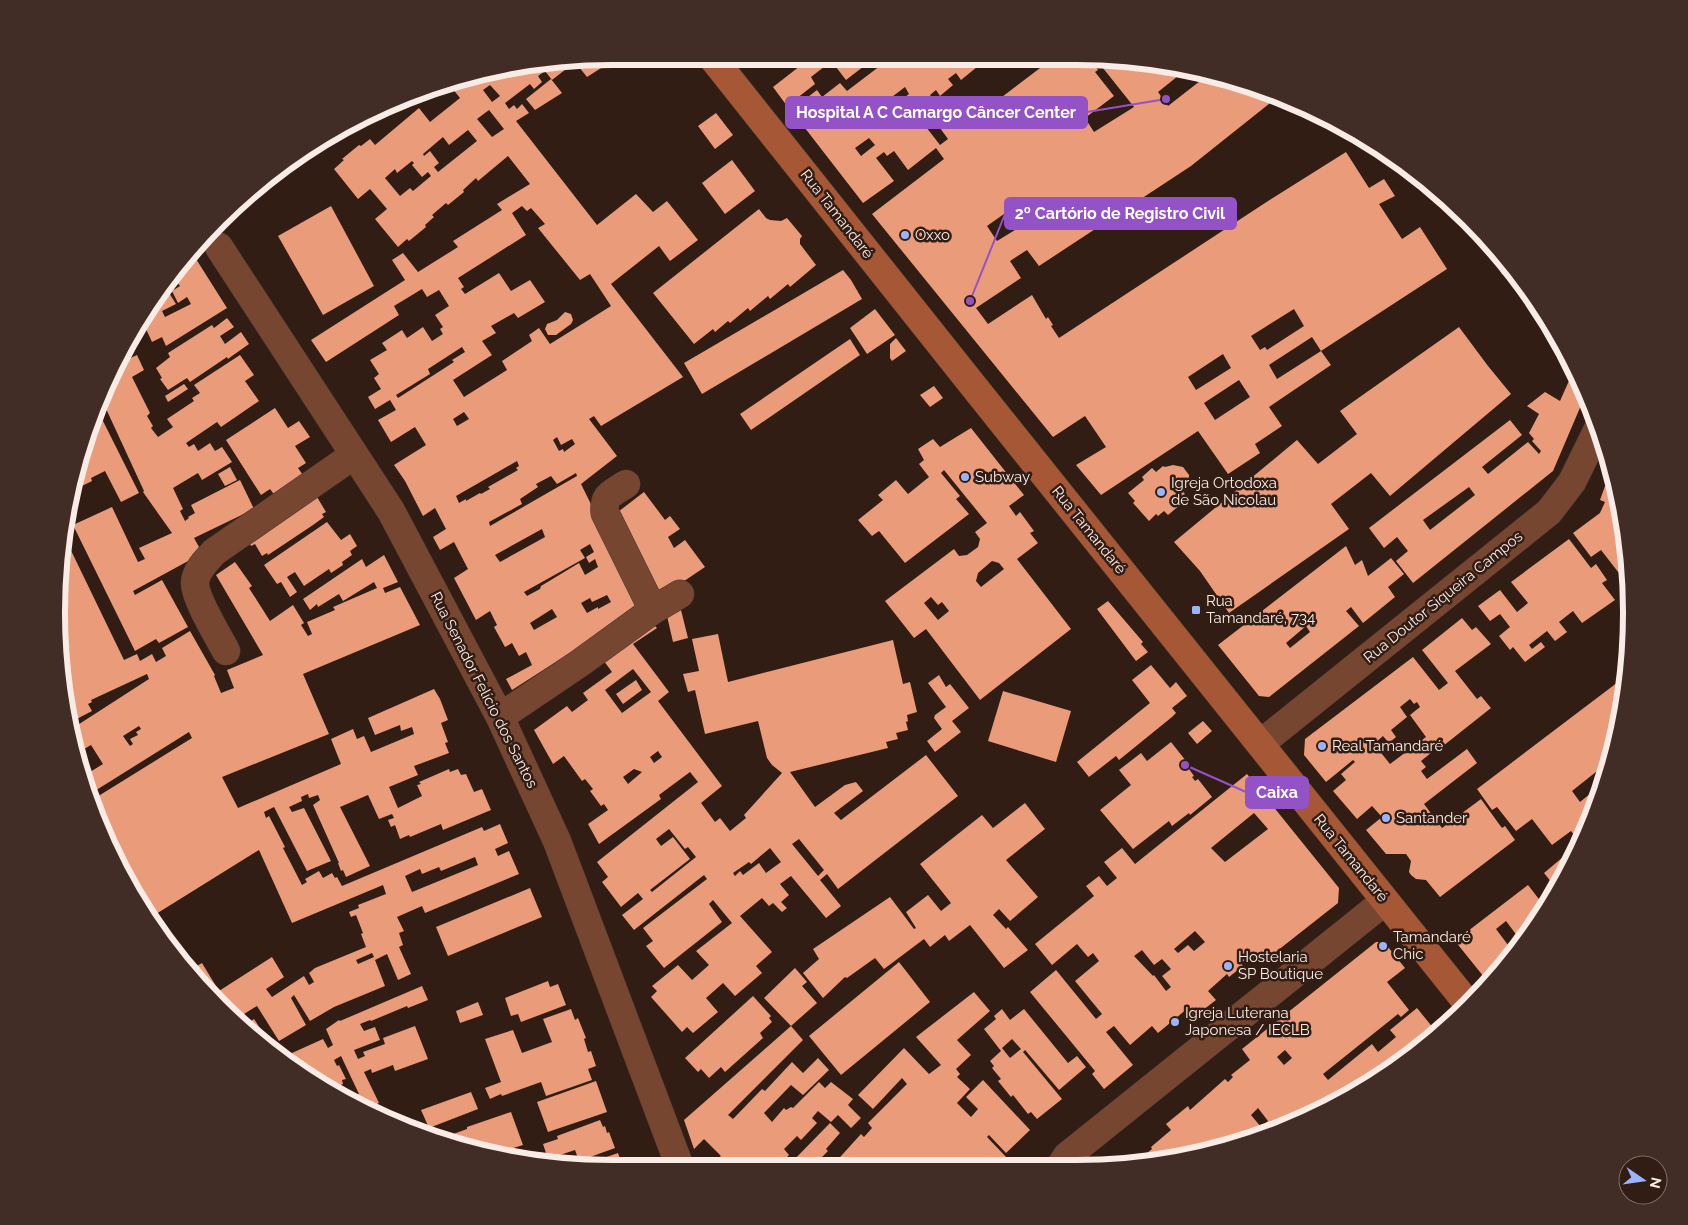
<svg xmlns="http://www.w3.org/2000/svg" width="1688" height="1225" font-family="Raleway,sans-serif">
	<style>
		.building { fill: #ea9b79; fill-rule: evenodd }
		.lines { fill: none; stroke-linecap: round; stroke-linejoin: round }
		.street-casing { stroke: #4d3a31; stroke-width: 29 }
		.secondary-casing { stroke: #4d3a31; stroke-width: 29 }
		.street { stroke: #774631; stroke-width: 28 }
		.secondary { stroke: #a65836; stroke-width: 28 }
		.poi-dot { fill: #9ab5fd; stroke: #311d14; stroke-width: 2 }
		.labels { text-anchor: middle; dominant-baseline: central; stroke-width: 5; stroke-linejoin: round; paint-order: stroke }
		.street-label { font-size: 15px; fill: #f9ebe5; stroke: #311d14 }
		.poi-label { font-size: 15px; fill: #f9ebe5; stroke: #311d14; text-anchor: start }
		.rim { fill: none; stroke: #f9ebe5; stroke-width: 6 }
		.leader { fill: none; stroke: #9452c7; stroke-width: 2 }
		.callout-dot { fill: #9452c7; stroke: #311d14; stroke-width: 2 }
		.callout { fill: #9452c7; stroke: #9452c7; stroke-width: 2 }
		.callout-label { font-size: 16px; text-anchor: middle; font-weight: bold; fill: #fff }
	</style>
	<rect width="100%" height="100%" fill="#311d14"/>
	<g class="building">
		<path d="M612,56H620L587,77L575,62L552,80L545,71L538,76L542,82L534,89L530,84L505,103L509,109L514,105L517,109L522,104L529,113L516,121L597,225L636,194L653,212L667,201L698,240L670,261L659,246L611,284L683,377L601,426L594,416L589,419L617,456L581,484L642,607L512,690L506,679L532,665L526,652L519,656L512,643L505,647L494,627L497,625L490,611L476,620L454,578L468,569L454,542L440,550L433,537L446,529L435,508L423,516L405,481L394,465L426,445L415,427L391,442L378,420L396,410L390,400L375,409L368,397L381,389L374,378L379,374L370,360L387,350L382,343L402,330L407,338L423,327L432,341L443,334L440,329L443,327L435,315L449,306L439,290L427,297L422,289L394,306L399,315L326,362L311,340L405,280L392,260L403,253L418,272L458,247L453,241L502,210L497,204L530,184L508,156L478,181L476,178L463,190L464,192L448,205L446,203L432,215L434,217L425,225L426,227L409,241L407,239L398,247L375,219L387,209L370,189L358,199L334,169L344,160L342,159L359,145L361,146L370,139L375,145L419,108L430,122L460,98L448,83L468,75ZM490,85L500,96L492,102L483,90ZM489,110L504,129L492,137L477,119ZM468,130L477,141L438,172L434,167L439,163L430,151L424,156L423,154L443,137L449,145ZM412,161L414,163L412,165L422,177L428,172L431,176L413,191L410,188L400,196L385,178L395,169L397,173ZM522,206L527,211L531,208L545,224L538,228L580,280L590,274L611,306L550,344L539,328L529,335L532,341L502,361L507,370L464,397L453,380L492,355L482,341L496,333L491,326L514,313L518,318L545,302L530,280L511,291L499,273L465,294L461,289L464,287L458,278L526,235L512,213ZM462,347L465,352L452,360L454,362L398,398L396,395L430,374L428,369ZM464,412L469,419L457,426L453,419ZM557,437L561,445L572,439L575,444L564,452L563,449L559,451L553,440ZM517,461L519,466L516,468L518,470L488,487L490,489L481,494L480,493L466,501V499L459,503L456,496ZM576,473L577,476L490,526L489,522L522,504L520,499L538,487L536,484L551,476L557,484ZM542,529L545,537L500,562L495,555ZM590,544L594,552L586,557L589,563L595,559L598,567L585,575L579,563L541,586L540,589L527,596L524,592L585,558L580,550ZM607,595L611,602L598,609V607L587,613L581,603L590,598L592,602ZM552,609L557,617L534,630L530,623Z"/>
		<path d="M806,56H838L811,77L815,84L787,106L773,87L800,66L798,62Z"/>
		<path d="M850,56H877L846,80L836,67Z"/>
		<path d="M893,56H987L988,58L961,80L956,73L948,79L953,85L940,96L936,90L930,95L934,100L919,111L914,103L907,108L909,111L899,118L903,124L916,114L940,145L948,139L937,124L962,105L973,119L1056,56L1087,57L1098,70L1095,72L1114,96L1085,118L1094,132L1134,107L1095,58L1188,68L1158,92L1168,106L1209,74L1279,96L1191,166L1039,266L1027,250L1010,261L1021,278L976,308L988,324L1032,295L1046,319L1048,317L1053,325L1051,326L1059,338L1265,203L1346,152L1369,188L1384,179L1395,196L1379,204L1402,239L1420,227L1447,269L1321,351L1312,337L1269,365L1277,379L1321,351L1331,365L1269,407L1282,426L1255,444L1260,453L1228,474L1198,431L1101,495L1076,465L1106,447L1085,416L1053,437L872,214L944,159L936,148L908,170L894,151L887,156L884,152L876,158L894,181L863,203L791,110L817,90L822,97L840,83L847,91ZM905,87L909,94L872,122L868,115ZM869,138L875,145L861,156L855,148ZM1004,214L1015,230L997,241L987,226ZM1294,309L1304,326L1267,350L1265,347L1260,350L1251,336ZM1223,354L1231,368L1196,390L1188,377ZM1239,380L1250,397L1215,420L1204,403Z"/>
		<path d="M551,79L562,93L535,110L526,99Z"/>
		<path d="M716,113L733,135L715,149L698,126Z"/>
		<path d="M732,160L755,191L725,214L702,183Z"/>
		<path d="M331,206L374,286L323,315L278,236Z"/>
		<path d="M759,209L766,218L770,220L781,221L787,218L802,236L800,239V244L816,265L790,287L788,284L770,299L768,296L750,311L748,308L730,323L728,321L715,332L713,329L694,344L653,293Z"/>
		<path d="M191,251L227,308L166,346L162,337L152,342L146,329L136,334L166,288L176,304L162,311L165,317L191,304L187,297L178,303L172,291L180,286L173,277Z"/>
		<path d="M1508,265L1529,295L1501,273Z"/>
		<path d="M843,270L851,280L862,299L702,394L684,363Z"/>
		<path d="M875,309L895,335L867,354L850,328Z"/>
		<path d="M565,312L571,314L573,320L571,324L556,335H548L545,329L547,324L557,320Z"/>
		<path d="M227,318L234,327L220,336L225,344L241,332L249,344L232,356L228,359L227,357L190,382L187,378L168,390L160,379L162,378L156,368L170,357L168,353L212,325L214,328Z"/>
		<path d="M1459,327L1488,366L1511,394L1390,496L1371,473L1331,504L1349,529L1229,613L1200,571L1174,542L1297,440L1318,464L1357,434L1340,411Z"/>
		<path d="M896,338L906,351L892,361L890,358V344Z"/>
		<path d="M850,339L860,355L751,430L740,414Z"/>
		<path d="M130,342L134,350L122,357L124,361L137,355L144,370L132,377L150,413L147,416L153,426L151,428L158,437L173,427L167,419L194,401L192,398L200,393L194,385L240,355L254,375L245,381L259,401L221,427L217,422L186,443L189,447L194,444L198,451L210,443L215,451L222,447L232,462L202,480L198,473L173,488L183,509L180,511L185,521L189,518L188,517L195,513L191,505L240,480L254,509L194,538L199,547L190,560L133,591L135,595L162,580L188,627L159,643L156,639L135,651L73,525L112,507L138,562L145,559L139,548L172,533L143,492L144,491L102,400L113,367Z"/>
		<path d="M1572,374L1577,377L1585,396L1553,471L1413,583L1396,561L1408,551L1397,537L1384,548L1369,528L1510,420L1522,435L1482,467L1488,474L1528,442L1539,454L1541,451L1532,441L1534,439L1529,433L1539,414L1527,406L1545,392L1560,401ZM1469,487L1475,495L1430,530L1423,520Z"/>
		<path d="M184,384L188,389L168,402L165,396Z"/>
		<path d="M934,386L943,398L930,407L920,395Z"/>
		<path d="M275,408L288,428L299,421L310,437L295,446L306,463L298,468L305,478L276,497L270,489L261,495L226,440Z"/>
		<path d="M98,411L139,493L121,502L105,471L91,478L92,481L76,489L75,486L73,488L86,446L93,443L90,437Z"/>
		<path d="M971,428L1024,495L1009,506L1016,516L1020,512L1034,531L1030,533L1038,543L1017,559L1071,629L980,700L926,629L914,638L885,601L954,549L959,556L967,555L978,547L980,539L975,532L987,523L944,470L941,473L960,496L956,499L969,514L905,563L879,531L872,536L858,520L883,500L878,495L896,480L908,494L929,477L919,464L924,460L918,449L933,439L940,447ZM992,561L999,563L1004,569L981,587L976,581L978,573ZM931,597L938,605L942,602L949,611L938,620L924,603Z"/>
		<path d="M1173,465L1183,467L1189,475V485L1183,492L1185,494L1177,501L1180,505L1168,515L1164,511L1158,516L1156,514L1149,521L1133,503L1135,501L1128,493L1144,480L1142,477L1152,468L1156,472L1163,466L1165,467Z"/>
		<path d="M230,467L237,480L225,486L218,474Z"/>
		<path d="M1605,486L1611,489L1617,497L1627,540L1629,586L1601,550L1591,557L1573,533L1600,513L1605,502L1600,500Z"/>
		<path d="M644,492L665,520L670,516L680,529L668,537L674,548L685,540L705,567L656,600L614,515Z"/>
		<path d="M317,497L326,512L322,514L324,517L313,525L268,555L267,553L262,556L255,544L251,546L249,542Z"/>
		<path d="M327,522L341,540L350,534L357,546L350,551L352,555L342,562L343,565L331,573L329,569L304,586L295,572L287,577L297,592L290,597L281,582L277,584L264,565Z"/>
		<path d="M64,536L124,660L137,654L140,661L152,654L156,662L166,656L162,648L190,631L215,675L214,676L221,693L234,688L227,670L263,655L216,575L235,562L252,586L249,588L270,621L293,605L304,623L301,625L308,636L312,634L307,622L335,610L333,607L377,588L374,582L343,601L339,594L318,607L317,604L310,610L303,599L362,559L366,567L384,555L398,582L383,588L385,593L400,587L420,625L303,674L329,734L222,777L238,808L341,764L331,739L353,729L357,739L364,736L371,752L414,734L412,727L401,731L400,725L375,735L368,718L434,689L440,699L448,720L441,723L448,742L445,743L449,753L414,766L418,775L389,787L398,808L422,796L417,785L421,784L419,782L449,769L450,772L458,769L461,775L466,774L474,792L482,789L491,810L443,830L441,824L410,837L409,835L400,839L395,825L391,827L388,820L394,818L392,814L379,819L368,795L340,807L370,866L346,877L343,870L341,871L338,863H339L313,805L320,800L318,795L309,798L308,794L301,797L302,801L289,807L292,812L304,808L331,861L307,871L274,807L264,812L266,818L269,816L285,847L283,848L302,885L307,882L305,879L319,871L323,878L332,873L335,878L337,877L342,886L482,827L484,831L500,824L508,843L495,849L498,856L509,851L519,874L425,913L422,906L397,917L404,931L399,933L403,945L399,947L411,974L398,980L387,954L375,960L385,986L334,1007L310,1021L294,995L291,998L306,1025L279,1041L257,1006L236,1019L194,979L188,971L202,963L219,991L272,957L284,977L266,989L272,997L304,976L309,985L314,982L309,973L315,968L366,947L361,934L363,933L356,915L351,917L349,912L359,908L358,905L386,894L383,885L292,923L259,850L148,919L99,826L92,800L192,738L189,732L90,794L81,758L90,772L103,764L91,745L79,752L73,728L149,679L147,674L91,700L92,702L88,704L92,711L71,722L61,685L56,612ZM139,726L141,729L136,732L138,735L130,739L133,744L130,746L123,736ZM475,857L478,865L412,892L405,876L420,869L422,874L439,867L441,871ZM372,953L374,957L358,964L356,960Z"/>
		<path d="M1569,539L1591,568L1596,564L1607,580L1602,583L1615,600L1582,623L1573,611L1559,622L1567,632L1555,641L1547,631L1529,645L1532,649L1541,642L1545,647L1525,662L1513,647L1510,650L1499,636L1510,627L1500,614L1490,621L1478,606L1500,590L1517,612L1528,603L1511,582Z"/>
		<path d="M1346,546L1355,565L1362,560L1368,576L1391,558L1404,574L1388,587L1395,597L1363,623L1351,607L1346,611L1359,626L1269,697L1259,696L1218,645ZM1306,626L1310,632L1290,648L1286,643Z"/>
		<path d="M1108,601L1143,642L1141,644L1148,652L1136,661L1097,609Z"/>
		<path d="M680,606L688,638L673,642L667,616Z"/>
		<path d="M1462,618L1472,630L1476,627L1491,644L1455,671L1477,699L1481,696L1491,708L1443,746L1442,744L1421,761L1426,767L1421,771L1427,779L1467,749L1477,763L1424,804L1442,828L1481,799L1499,824L1502,828L1505,826L1515,840L1440,897L1426,880L1416,879L1411,875L1409,872L1411,861L1406,854H1386L1366,830L1382,817L1372,806L1357,819L1333,791L1346,780L1341,774L1355,762L1353,760L1326,782L1304,755L1305,739L1413,657L1439,690L1448,683L1422,650ZM1410,699L1414,704L1417,702L1420,707L1410,715L1426,737L1390,764L1374,744L1383,736L1389,743L1396,737L1391,730L1407,717L1400,707Z"/>
		<path d="M654,625L657,628L633,644L669,692L658,701L722,786L701,803L715,822L720,818L730,831L746,818L744,815L782,773L772,765L767,758L758,721L705,734L695,690L688,692L683,674L699,671L692,639L718,634L728,682L893,640L903,684L910,682L917,712L907,715L908,721L906,722L908,730L896,733L898,739L886,742L888,748L790,772L815,807L845,785L856,782L863,791L834,813L841,820L926,755L958,796L838,889L827,874L820,880L841,906L826,918L791,876L780,884L789,895L781,902L787,908L782,912L773,903L769,906L762,898L740,916L772,952L756,966L762,973L735,996L723,983L706,998L718,1012L693,1033L687,1027L682,1032L651,997L657,991L652,986L678,965L692,980L709,965L696,951L732,923L713,900L709,904L722,922L664,968L646,946L653,941L643,928L707,879L704,875L634,930L622,915L643,899L638,893L621,907L602,882L608,877L597,862L698,782L690,772L659,795L661,799L599,844L588,824L608,810L604,804L601,806L590,791L593,789L585,779L582,781L564,756L553,764L534,730L567,706L572,712L588,700L583,693L612,672L598,653ZM633,669L651,692L622,713L605,690ZM658,751L662,757L654,763L650,757ZM634,769L642,772L628,784L623,777ZM669,829L685,849L688,847L696,857L652,892L650,890L690,859L673,837L661,846L656,839ZM799,839L824,870L818,876L792,844ZM770,848L781,862L766,873L759,863L743,875L740,871L735,876L733,873L749,862L751,864Z"/>
		<path d="M1151,665L1170,688L1176,682L1187,696L1172,708L1176,713L1172,717L1119,760L1116,756L1089,777L1077,762L1150,703L1132,680Z"/>
		<path d="M939,675L946,687L950,684L969,708L952,721L961,732L935,752L927,741L942,729L934,718L935,715L946,707L928,683Z"/>
		<path d="M1626,676L1611,760L1572,791L1580,802L1602,784L1580,842L1571,831L1552,845L1532,819L1516,831L1497,807L1492,810L1477,789Z"/>
		<path d="M636,680L642,690L623,704L616,694Z"/>
		<path d="M1003,691L1071,711L1056,762L988,741Z"/>
		<path d="M1203,721L1212,731L1197,744L1188,733Z"/>
		<path d="M1171,742L1186,761L1184,762L1194,776L1192,777L1195,781L1198,779L1212,797L1190,815L1189,813L1172,826L1169,821L1133,849L1100,810L1131,785L1119,770L1141,753L1147,761Z"/>
		<path d="M1247,774L1339,888L1338,903L1268,958L1264,953L1255,960L1251,955L1241,963L1243,966L1229,977L1227,974L1208,991L1216,1000L1194,1017L1188,1008L1158,1033L1152,1026L1130,1045L1114,1026L1106,1032L1133,1065L1104,1089L1092,1074L1095,1071L1030,992L1056,970L1096,1019L1102,1014L1075,981L1099,961L1093,953L1088,957L1077,944L1052,965L1035,944L1094,896L1086,886L1099,876L1107,886L1117,878L1104,862L1122,848L1135,864ZM1254,813L1268,829L1225,862L1211,848ZM1195,931L1205,942L1194,951L1188,945L1178,953L1174,949ZM1142,950L1154,965L1162,959L1171,969L1162,976L1171,987L1166,991L1154,975L1153,976L1134,956Z"/>
		<path d="M1025,803L1045,829L1006,860L1038,897L1010,921L999,909L993,915L1006,929L1008,927L1028,950L1004,968L970,925L949,941L945,935L930,947L924,939L884,969L875,958L847,978L845,977L823,998L803,973L819,959L813,949L890,897L914,929L916,928L906,912L928,895L941,911L951,903L920,864L982,815L993,828Z"/>
		<path d="M1563,857L1570,866L1563,871L1565,873L1556,888L1544,873Z"/>
		<path d="M1528,885L1545,907L1517,951L1488,982L1455,941ZM1506,921L1521,941L1511,949L1496,929Z"/>
		<path d="M530,888L542,917L448,956L436,927Z"/>
		<path d="M1376,942H1384L1405,968L1387,982L1409,1010L1401,1017L1398,1014L1323,1074L1328,1080L1372,1044L1378,1052L1396,1037L1390,1030L1417,1008L1438,1034L1354,1094L1289,1126L1154,1162L1147,1153L1152,1149L1151,1147L1171,1130L1166,1124L1188,1106L1190,1110L1225,1079L1228,1082L1233,1077L1231,1075L1250,1060L1242,1049ZM1285,1050L1292,1058L1284,1065L1277,1057ZM1258,1108L1268,1121L1261,1127L1251,1115Z"/>
		<path d="M899,962L930,1002L841,1075L809,1036Z"/>
		<path d="M795,968L807,982L802,986L817,1003L791,1026L803,1040L728,1115L733,1119L762,1089L765,1091L792,1062L803,1073L818,1058L829,1070L803,1095L791,1085L764,1113L772,1122L784,1108L786,1110L791,1107L793,1108L819,1082L825,1088L831,1082L853,1099L848,1105L861,1118L851,1128L838,1115L831,1122L818,1111L812,1118L817,1123L801,1140L797,1136L784,1149L789,1155L783,1161L788,1166L830,1123L840,1133L826,1149L828,1151L813,1166L727,1167L718,1158L721,1156L704,1139L694,1149L684,1120L791,1026L764,998Z"/>
		<path d="M548,981L550,987L558,984L566,1005L521,1022L518,1014L511,1016L505,998Z"/>
		<path d="M422,986L428,1000L408,1008L407,1006L371,1021L370,1020L360,1024L364,1031L375,1027L380,1040L354,1050L358,1059L365,1056L363,1052L385,1044L383,1038L415,1026L428,1059L395,1071L393,1065L372,1073L371,1069L364,1072L379,1103L364,1110L339,1094L348,1090L352,1098L359,1094L341,1056L334,1060L337,1066L339,1065L346,1079L342,1080L343,1084L331,1089L300,1070L292,1053L323,1039L328,1048L333,1045L326,1029L339,1020L340,1021Z"/>
		<path d="M974,992L990,1011L957,1040L971,1055L956,1069L960,1074L957,1077L970,1089L957,1103L971,1117L978,1109L966,1097L983,1080L1030,1130L1006,1153L989,1135L987,1137L1008,1159L1002,1165L832,1166L861,1134L864,1137L872,1128L868,1123L907,1084L902,1078L873,1109L858,1095L904,1048L929,1074L941,1065L916,1037Z"/>
		<path d="M753,996L771,1016L769,1018L772,1022L760,1033L763,1038L725,1072L721,1067L709,1078L701,1069L698,1072L685,1058Z"/>
		<path d="M478,1002L483,1015L460,1023L456,1011Z"/>
		<path d="M571,1009L575,1020L578,1018L586,1038L584,1039L588,1052L591,1051L596,1066L588,1069L592,1080L546,1096L541,1082L502,1096L501,1094L490,1099L485,1088L501,1082L485,1039L513,1030L522,1053L552,1042L543,1019Z"/>
		<path d="M1002,1009L1010,1020L1024,1009L1068,1063L1077,1056L1086,1067L1059,1090L1025,1050L1023,1052L1062,1099L1037,1119L1031,1112L1028,1114L1013,1095L1011,1097L998,1081L1001,1079L992,1068L994,1066L990,1061L1001,1051L984,1029L996,1019L994,1016ZM1012,1039L1021,1049L1010,1058L1002,1048Z"/>
		<path d="M254,1019L273,1048L270,1050L244,1026Z"/>
		<path d="M596,1081L607,1112L548,1132L537,1102Z"/>
		<path d="M471,1092L478,1109L429,1128L421,1110Z"/>
		<path d="M511,1112L523,1145L495,1154L469,1150L450,1143L448,1136L467,1129V1127Z"/>
		<path d="M600,1120L603,1127L605,1126L607,1133L609,1132L615,1148L579,1161L575,1150L548,1159L543,1144L558,1139L557,1136Z"/>
		<path d="M618,1153L623,1167L578,1168V1167Z"/>
	</g>
	<g class="lines">
		<defs>
			<g id="street">
				<path d="M219,247L391,511L500,717L557,841L680,1167"/>
				<path d="M626,484C612,494 603,494 605,513L653,610"/>
				<path d="M226,651C218,636 194,597 195,582C196,570 207,560 214,552L354,455"/>
				<path d="M500,717L580,663L653,610L680,594"/>
				<path d="M1260,744L1549,512L1572,482L1599,427"/>
				<path d="M1061,1165L1067,1156L1385,901"/>
			</g>
			<path id="secondary" d="M711,56L975,388L1468,1004"/>
		</defs>
		<use href="#street" class="street-casing"/>
		<use href="#secondary" class="secondary-casing"/>
		<use href="#street" class="street"/>
		<use href="#secondary" class="secondary"/>
	</g>
	<g class="poi-dot">
		<circle cx="905" cy="235" r="5"/>
		<circle cx="965" cy="477" r="5"/>
		<circle cx="1161" cy="492" r="5"/>
		<rect x="1191" y="605" width="10" height="10" rx="2.5"/>
		<circle cx="1322" cy="746" r="5"/>
		<circle cx="1386" cy="818" r="5"/>
		<circle cx="1383" cy="946" r="5"/>
		<circle cx="1228" cy="966" r="5"/>
		<circle cx="1175" cy="1022" r="5"/>
	</g>
	<g class="labels">
		<g class="street-label">
			<text transform="translate(837 214) rotate(52)">Rua Tamandaré</text>
			<text transform="translate(1089 530) rotate(51)">Rua Tamandaré</text>
			<text transform="translate(1443 597) rotate(-39)">Rua Doutor Siqueira Campos</text>
			<text transform="translate(484 690) rotate(63)">Rua Senador Felício dos Santos</text>
			<text transform="translate(1351 858) rotate(51)">Rua Tamandaré</text>
		</g>
		<g class="poi-label">
			<text x="915" y="235">Oxxo</text>
			<text x="975" y="477">Subway</text>
			<text x="1171" y="483">Igreja Ortodoxa<tspan x="1171" dy="17">de São Nicolau</tspan></text>
			<text x="1206" y="601">Rua<tspan x="1206" dy="17">Tamandaré, 734</tspan></text>
			<text x="1332" y="746">Real Tamandaré</text>
			<text x="1396" y="818">Santander</text>
			<text x="1393" y="937">Tamandaré<tspan x="1393" dy="17">Chic</tspan></text>
			<text x="1238" y="957">Hostelaria<tspan x="1238" dy="17">SP Boutique</tspan></text>
			<text x="1185" y="1013">Igreja Luterana<tspan x="1185" dy="17">Japonesa / IECLB</tspan></text>
		</g>
	</g>
	<path d="M0 0H1688V1225H0ZM612 65H1076A547 547 0 0 1 1623 612V613A547 547 0 0 1 1076 1160H612A547 547 0 0 1 65 613V612A547 547 0 0 1 612 65Z" fill="#412d25" fill-rule="evenodd"/>
	<path class="rim" d="M612 65H1076A547 547 0 0 1 1623 612V613A547 547 0 0 1 1076 1160H612A547 547 0 0 1 65 613V612A547 547 0 0 1 612 65Z"/>
	<path class="leader" d="M1166 99L1087 112M970 301L1005 214M1185 765L1246 792"/>
	<g class="callout-dot">
		<circle cx="1166" cy="99" r="5"/>
		<circle cx="970" cy="301" r="5"/>
		<circle cx="1185" cy="765" r="5"/>
	</g>
	<g class="callout">
		<rect x="786" y="97" width="301" height="31" rx="5"/>
		<rect x="1005" y="198" width="231" height="31" rx="5"/>
		<rect x="1246" y="777" width="62" height="31" rx="5"/>
	</g>
	<g class="callout-label">
		<text x="936" y="118">Hospital A C Camargo Câncer Center</text>
		<text x="1120" y="219">2º Cartório de Registro Civil</text>
		<text x="1277" y="798">Caixa</text>
	</g>
	<g transform="translate(1643 1180) rotate(103)"><circle r="24" fill="#311d14" stroke="#816f68"/>
	<path d="M0-4L9 19L0 12L-9 19Z" fill="#9ab5fd"/>
	<text y="-8" font-size="14" font-weight="bold" text-anchor="middle" fill="#f9ebe5">N</text>
	</g>
</svg>
